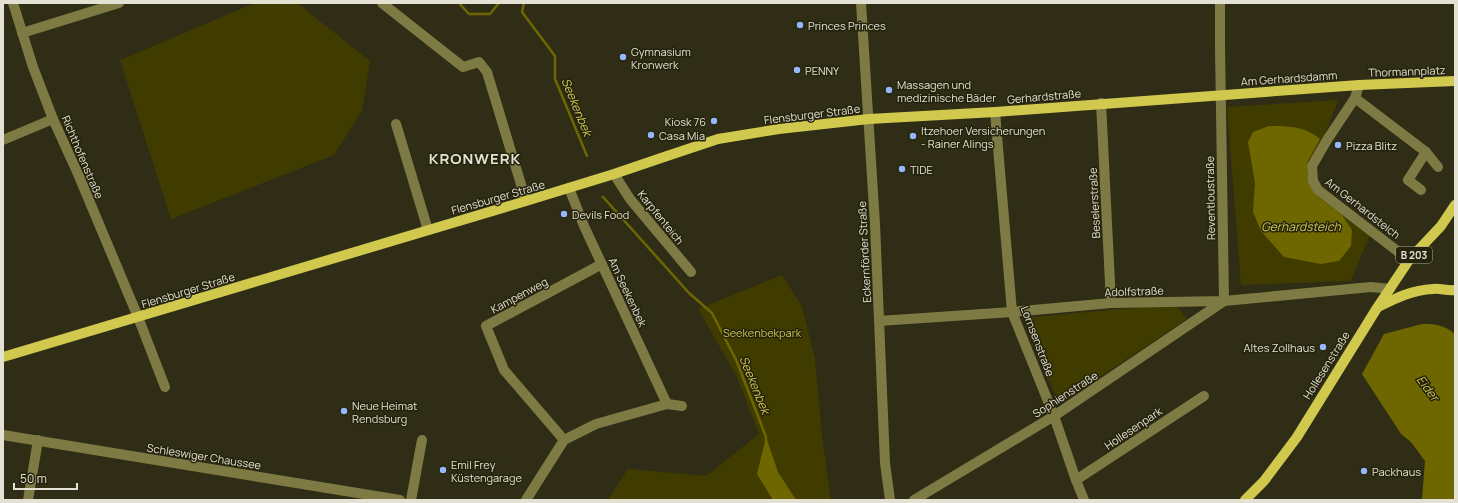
<svg xmlns="http://www.w3.org/2000/svg" width="1458" height="503" font-family="Manrope,sans-serif">
	<style>
		.green { fill: #403c00 }
		.water { fill: #6e6700 }
		.lines { fill: none; stroke-linecap: round; stroke-linejoin: round }
		.stream { stroke: #6e6700; stroke-width: 2.5 }
		.minor { stroke: #7e7a44; stroke-width: 10 }
		.major { stroke: #d1c94e; stroke-width: 10 }
		.poi-dot { fill: #94b7fd; stroke: #25230c; stroke-width: 1.5 }
		.labels { text-anchor: middle; dominant-baseline: central; stroke-width: 3; stroke-linejoin: round; paint-order: stroke }
		.shield { fill: #25230c; stroke: #a9a897; stroke-width: 1 }
		.shield-label { font-size: 10px; font-weight: bold; fill: #e2e1d3 }
		.poi-label { font-size: 11px; fill: #e2e1d3; stroke: #25230c; text-anchor: start }
		.street-label { font-size: 11px; fill: #e2e1d3; stroke: #25230c }
		.park-label { font-size: 11px; fill: #ccc44f; stroke: #25230c }
		.water-label { font-size: 12px; font-style: italic; fill: #d1c955; stroke: #25230c }
		.district-label { font-size: 15px; font-weight: bold; letter-spacing: 1px; fill: #e2e1d3; stroke: #25230c }
	</style>
	<rect width="100%" height="100%" fill="#2f2d16"/>
	<g class="green">
		<path d="M255,3H297L370,61L362,111L334,155L171,219L120,60Z"/>
		<path d="M1338,100L1323,140L1311,181L1370,234L1351,281L1241,285L1227,107Z"/>
		<path d="M782,275L802,307L815,359L822,437L831,500H608L628,469L706,476L759,434L737,377L698,309Z"/>
		<path d="M1175,304L1187,319L1059,404L1023,318Z"/>
	</g>
	<g class="water">
		<path d="M1269,126C1289,126 1304,126 1320,139L1307,163V173L1310,186L1317,196L1342,215L1352,230L1351,246L1339,261L1321,264L1284,257L1261,231L1253,212L1255,183L1248,142L1253,132Z"/>
		<path d="M1422,324C1435,324 1445,325 1455,334V500H1422L1425,461L1411,442L1401,434L1362,374L1384,334Z"/>
		<path d="M766,437L778,472L796,500H773L757,474Z"/>
	</g>
	<g class="lines">
		<g class="stream">
			<path d="M459,3L469,14H490L499,3"/>
			<path d="M524,3L522,12L555,56V79L587,156"/>
			<path d="M603,197L689,293L712,313L737,362L766,437V440"/>
		</g>
		<g class="minor">
			<path d="M13,3L33,67L53,119L78,174L138,317L165,387"/>
			<path d="M382,3L463,67L479,62L487,72L526,201"/>
			<path d="M861,3L875,224L885,463L890,500"/>
			<path d="M1220,3V48L1224,301"/>
			<path d="M22,33L119,3"/>
			<path d="M1359,85L1355,98L1327,140L1312,166L1313,181L1318,190L1409,260"/>
			<path d="M1355,98L1426,152L1438,167"/>
			<path d="M1101,103L1111,303"/>
			<path d="M995,112L1012,312L1054,416L1076,480L1084,500"/>
			<path d="M396,124L428,230"/>
			<path d="M3,140L53,119"/>
			<path d="M614,174L630,199L691,272"/>
			<path d="M1421,190L1408,180L1426,152"/>
			<path d="M879,321L1012,312L1111,303L1224,301L1371,287L1390,289"/>
			<path d="M667,404L682,406"/>
			<path d="M3,435L400,500"/>
			<path d="M564,440L504,370L486,326L602,264"/>
			<path d="M1076,480L1204,396"/>
			<path d="M28,500L38,440"/>
			<path d="M411,500L422,440"/>
			<path d="M526,500L564,440L596,424L667,404L584,226L569,188"/>
			<path d="M914,500L1054,416L1224,301"/>
		</g>
		<g class="major">
			<path d="M1378,307C1396,298 1412,290 1433,289C1440,288 1447,291 1455,290"/>
			<path d="M3,357L526,201L614,174L667,156L718,139L779,129L869,119L995,112L1359,85L1455,81"/>
			<path d="M1245,500L1264,481L1297,437L1377,308L1409,260L1441,226L1455,205"/>
		</g>
	</g>
	<g class="poi-dot">
		<circle cx="800" cy="25" r="4"/>
		<circle cx="623" cy="57" r="4"/>
		<circle cx="797" cy="70" r="4"/>
		<circle cx="889" cy="90" r="4"/>
		<circle cx="714" cy="121" r="4"/>
		<circle cx="651" cy="135" r="4"/>
		<circle cx="913" cy="136" r="4"/>
		<circle cx="1338" cy="145" r="4"/>
		<circle cx="902" cy="169" r="4"/>
		<circle cx="564" cy="214" r="4"/>
		<circle cx="1323" cy="347" r="4"/>
		<circle cx="344" cy="411" r="4"/>
		<circle cx="443" cy="470" r="4"/>
		<circle cx="1364" cy="471" r="4"/>
	</g>
	<g class="labels">
		<rect class="shield" x="1396" y="247" width="36" height="16" rx="3"/>
		<g class="shield-label">
			<text x="1414" y="255">B 203</text>
		</g>
		<g class="poi-label">
			<text x="808" y="25">Princes Princes</text>
			<text x="631" y="51">Gymnasium<tspan x="631" dy="13">Kronwerk</tspan></text>
			<text x="805" y="70">PENNY</text>
			<text x="897" y="84">Massagen und<tspan x="897" dy="13">medizinische Bäder</tspan></text>
			<text x="706" y="121" text-anchor="end">Kiosk 76</text>
			<text x="921" y="130">Itzehoer Versicherungen<tspan x="921" dy="13">- Rainer Alings</tspan></text>
			<text x="659" y="135">Casa Mia</text>
			<text x="1346" y="145">Pizza Blitz</text>
			<text x="910" y="169">TIDE</text>
			<text x="572" y="214">Devils Food</text>
			<text x="1315" y="347" text-anchor="end">Altes Zollhaus</text>
			<text x="352" y="405">Neue Heimat<tspan x="352" dy="13">Rendsburg</tspan></text>
			<text x="451" y="464">Emil Frey<tspan x="451" dy="13">Küstengarage</tspan></text>
			<text x="1372" y="471">Packhaus</text>
		</g>
		<g class="street-label">
			<text transform="translate(1407 71) rotate(-2)">Thormannplatz</text>
			<text transform="translate(1289 78) rotate(-4)">Am Gerhardsdamm</text>
			<text transform="translate(1044 96) rotate(-5)">Gerhardstraße</text>
			<text transform="translate(812 114) rotate(-7)">Flensburger Straße</text>
			<text transform="translate(83 157) rotate(67)">Richthofenstraße</text>
			<text transform="translate(498 197) rotate(-16)">Flensburger Straße</text>
			<text transform="translate(1210 198) rotate(-91)">Reventloustraße</text>
			<text transform="translate(1094 203) rotate(-93)">Beselerstraße</text>
			<text transform="translate(1363 208) rotate(38)">Am Gerhardsteich</text>
			<text transform="translate(661 217) rotate(51)">Karpfenteich</text>
			<text transform="translate(864 252) rotate(-93)">Eckernförder Straße</text>
			<text transform="translate(188 290) rotate(-17)">Flensburger Straße</text>
			<text transform="translate(1134 291) rotate(-2)">Adolfstraße</text>
			<text transform="translate(628 292) rotate(65)">Am Seekenbek</text>
			<text transform="translate(519 295) rotate(-28)">Kampenweg</text>
			<text transform="translate(1038 341) rotate(69)">Lornsenstraße</text>
			<text transform="translate(1326 365) rotate(-58)">Hollesenstraße</text>
			<text transform="translate(1065 394) rotate(-33)">Sophienstraße</text>
			<text transform="translate(1133 428) rotate(-34)">Hollesenpark</text>
			<text transform="translate(204 456) rotate(9)">Schleswiger Chaussee</text>
		</g>
		<g class="park-label">
			<text x="762" y="332">Seekenbekpark</text>
		</g>
		<g class="water-label">
			<text transform="translate(577 107) rotate(68)">Seekenbek</text>
			<text x="1301" y="226">Gerhardsteich</text>
			<text transform="translate(755 385) rotate(68)">Seekenbek</text>
			<text transform="translate(1428 388) rotate(53)">Eider</text>
		</g>
		<g class="district-label">
			<text x="475" y="158">KRONWERK</text>
		</g>
	</g>
	<rect width="1458" height="503" fill="none" stroke="#e2e1d3" stroke-width="8"/>
	<path d="M14 483v6h63v-6" fill="none" stroke="#e2e1d3" stroke-width="2"/>
	<text x="20" y="483" font-size="12" fill="#e2e1d3" stroke="#25230c" stroke-width="3" paint-order="stroke">50 m</text>
</svg>
